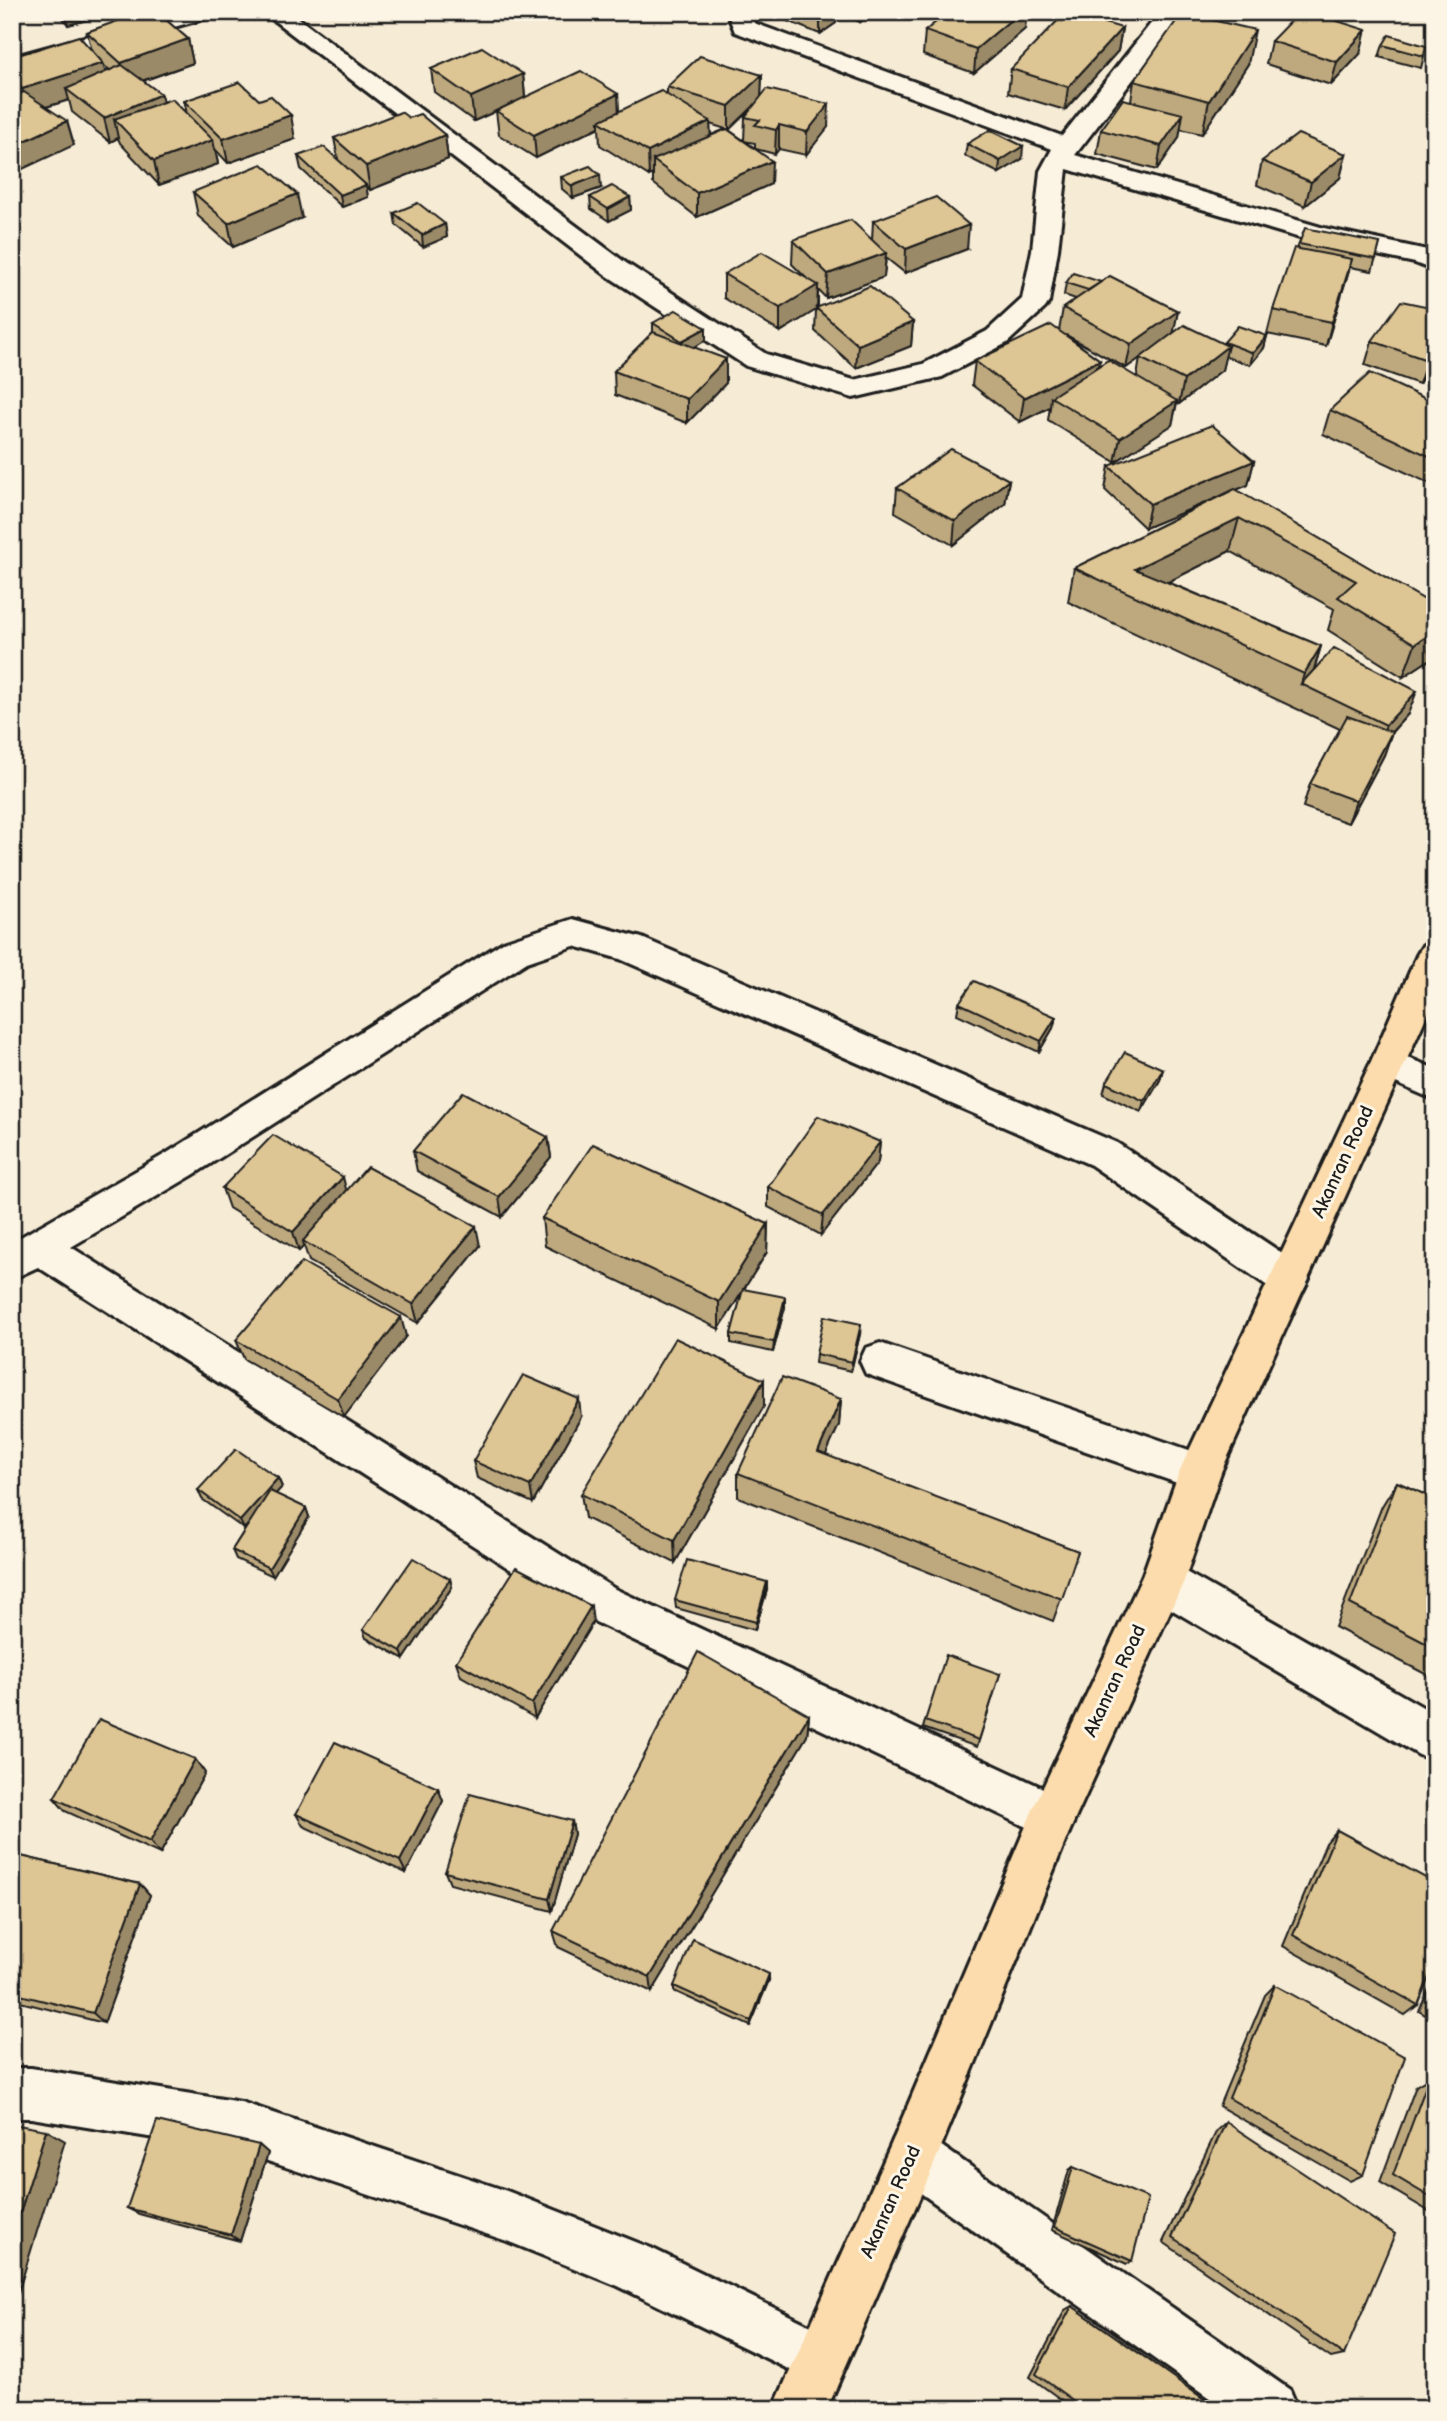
<svg xmlns="http://www.w3.org/2000/svg" width="1447" height="2421" font-family="'Balsamiq Sans',sans-serif">
	<style>
		.lines { fill: none; stroke-linecap: round; stroke-linejoin: round }
		.minor-casing { stroke: #1c1c1c; stroke-width: 6 }
		.major-casing { stroke: #1c1c1c; stroke-width: 6 }
		.minor { fill: #fcf5e5; fill-rule: evenodd }
		.major { fill: #fcdcac; fill-rule: evenodd }
		.wall { fill: #bea97f; stroke: #1c1c1c; stroke-width: 2; fill-rule: evenodd }
		.shaded-wall { fill: #9b8a68; stroke: #1c1c1c; stroke-width: 2 }
		.building { fill: #ddc594; stroke: #1c1c1c; stroke-width: 2 }
		.labels { text-anchor: middle; dominant-baseline: central; stroke-width: 6; stroke-linejoin: round; paint-order: stroke }
		.street-label { font-size: 19px; fill: #1c1c1c; stroke: #fcf5e5 }
	</style>
	<rect width="100%" height="100%" fill="#f6ebd5"/>
	<filter id="ink" filterUnits="userSpaceOnUse"><feTurbulence type="fractalNoise" baseFrequency=".0143" numOctaves="2"/><feDisplacementMap in="SourceGraphic" scale="14" xChannelSelector="R" yChannelSelector="G"/><feConvolveMatrix kernelMatrix="1 2 1 2 8 2 1 2 1" color-interpolation-filters="sRGB"/></filter>
	<g filter="url(#ink)">
		<g class="lines">
			<defs>
				<g id="minor">
					<path d="M175,12H214L210,17L12,72V57Z"/>
					<path d="M263,12H290L626,263L766,354L854,380L923,364L987,331L1022,299L1032,250L1040,171L1052,149L735,32L728,15L730,12H757L753,18L754,23L1062,136L1160,12H1185L1075,155L1324,228L1432,251L1435,252V271L1415,263L1310,241L1067,169L1058,250L1049,302L1045,308L1007,343L942,377L853,398L746,366L606,275Z"/>
					<path d="M573,919L642,938L1117,1143L1303,1267L1309,1279L1303,1291L1289,1296L1275,1291L1091,1165L620,959L574,946L527,962L193,1175L71,1247L615,1589L1069,1800L1076,1816L1069,1832L1053,1839L1037,1832L585,1617L38,1267L12,1279V1242L167,1153L503,942Z"/>
					<path d="M1388,1049L1435,1069V1100L1375,1074L1370,1064L1375,1054Z"/>
					<path d="M880,1343L1215,1459L1221,1472L1215,1485L1200,1491L866,1374L860,1361L866,1348Z"/>
					<path d="M1162,1561L1177,1567L1435,1714V1761L1419,1755L1147,1595L1140,1581L1147,1567Z"/>
					<path d="M12,2068H31L241,2102L507,2191L651,2248L840,2340L847,2359L840,2378L821,2385L618,2286L507,2241L241,2152L31,2118H12Z"/>
					<path d="M912,2131L930,2138L1290,2390L1298,2409H1225L894,2174L887,2156L894,2138Z"/>
				</g>
				<path id="major" d="M1435,941V997L1221,1472L1184,1581L1070,1830L930,2174L827,2409H773L894,2138L1037,1800L1142,1577L1179,1472L1370,1064L1417,955L1423,945Z"/>
			</defs>
			<use href="#minor" class="minor-casing"/>
			<use href="#major" class="major-casing"/>
			<use href="#minor" class="minor"/>
			<use href="#major" class="major"/>
		</g>
		<g class="wall">
			<path d="M59,12H109V14L68,25Z"/>
			<path d="M129,12H157L188,39L193,63L143,81L161,94L163,102L187,114L184,101L295,139L228,163L216,150L218,164L159,185L120,143L118,138L110,142L72,112L69,100L46,107L74,145L12,93V57L92,51L87,32L132,16ZM103,65L110,70L105,72Z"/>
			<path d="M515,12H535L526,18Z"/>
			<path d="M785,12H836V23L820,34L785,20Z"/>
			<path d="M839,12H875L860,22Z"/>
			<path d="M1125,12H1145L1140,17Z"/>
			<path d="M1122,28L1118,51L1065,110L1008,93L1011,69Z"/>
			<path d="M1025,29L974,73L923,55L925,31Z"/>
			<path d="M1271,41L1360,54L1331,85L1266,64Z"/>
			<path d="M1383,45L1424,56L1421,68L1379,57Z"/>
			<path d="M1248,64L1202,134L1180,129L1179,138L1157,170L1097,154L1101,130L1131,101L1134,81Z"/>
			<path d="M431,69L523,74L525,97L618,94L619,112L667,95V87L762,75L761,96L828,127L806,155L779,149L775,154L756,149L771,184L697,217L653,183V174L649,176L600,145L599,127L536,158L499,135L496,111L503,108L474,121L434,92ZM751,108L745,117L744,141L755,143V148L729,130ZM710,124L726,129L711,135Z"/>
			<path d="M409,118L445,135L448,159L370,190L366,186L368,197L342,207L301,169L298,156L338,159L334,138Z"/>
			<path d="M967,144L1022,159L999,173L965,156Z"/>
			<path d="M1346,154L1340,178L1305,206L1257,185L1262,161Z"/>
			<path d="M561,177L601,188L573,198L562,189Z"/>
			<path d="M193,192L302,218L233,247L198,216Z"/>
			<path d="M590,197H630L631,210L609,221L591,209Z"/>
			<path d="M394,213L445,224L447,237L423,247L396,225Z"/>
			<path d="M873,221L967,249L905,273L886,258L884,277L826,298L818,290V307L913,322L911,346L856,368L815,331L816,310L780,332L724,298V274L805,277L792,264L793,240H872Z"/>
			<path d="M1380,243L1372,271L1350,267L1326,346L1267,334L1273,310L1299,244Z"/>
			<path d="M1066,283L1178,311L1173,333L1223,344L1224,342L1267,336L1264,348L1250,365L1225,356L1222,370L1179,404L1177,403L1172,425L1115,462L1048,420L1050,407L1020,422L972,385L975,361L1059,331L1063,308L1076,299L1064,295ZM1066,335L1126,368L1140,358L1137,377L1099,366L1100,360Z"/>
			<path d="M1435,308V353L1419,384L1365,365L1372,341Z"/>
			<path d="M653,323L706,328V340L693,347L726,383L687,423L615,395L614,371L653,332Z"/>
			<path d="M1435,403V486L1323,434L1330,410Z"/>
			<path d="M1254,461L1248,485L1236,490L1435,606V656L1403,677L1328,630L1334,609L1230,551L1168,582L1321,646L1314,670L1408,714L1392,732L1384,755L1348,823L1303,807L1310,784L1340,729L1068,602L1074,568L1214,499L1145,528L1105,490L1109,466Z"/>
			<path d="M1009,480L1005,504L953,545L895,512L897,488Z"/>
			<path d="M959,1003L1056,1017L1053,1028L1039,1052L957,1014Z"/>
			<path d="M1163,1069L1160,1080L1141,1112L1103,1094L1106,1083Z"/>
			<path d="M548,1137L551,1157L502,1217L417,1171L413,1151Z"/>
			<path d="M880,1142L878,1162L821,1235L768,1207V1187Z"/>
			<path d="M222,1188L346,1190L480,1246L418,1323L309,1261L304,1246L299,1251L229,1208Z"/>
			<path d="M542,1218L768,1224L767,1252L744,1289L785,1307L773,1352L731,1343V1334L743,1292L719,1329L545,1246Z"/>
			<path d="M860,1334L851,1371L815,1363L816,1354Z"/>
			<path d="M406,1336L344,1417L244,1359L236,1340Z"/>
			<path d="M764,1380V1406L675,1563L585,1518L581,1494Z"/>
			<path d="M841,1399L839,1425L825,1455L1078,1551L1053,1621L738,1497V1473Z"/>
			<path d="M581,1417L533,1503L477,1478L473,1461Z"/>
			<path d="M278,1478L282,1487L275,1494L306,1508L309,1517L273,1576L236,1559L232,1550L249,1523L244,1529L202,1499L198,1490Z"/>
			<path d="M1397,1482L1435,1499V1679L1335,1627L1382,1506Z"/>
			<path d="M450,1579L452,1587L404,1659L366,1638L363,1630Z"/>
			<path d="M767,1590L755,1630L676,1608L675,1600Z"/>
			<path d="M593,1622L535,1718L461,1676L456,1662Z"/>
			<path d="M1000,1674L977,1747L923,1728L925,1721Z"/>
			<path d="M809,1715L807,1736L652,1992L558,1947L553,1931Z"/>
			<path d="M195,1759L205,1773L160,1854L65,1811L54,1798Z"/>
			<path d="M438,1788L443,1801L406,1873L303,1826L296,1814Z"/>
			<path d="M572,1821L574,1834L552,1911L450,1884L445,1872Z"/>
			<path d="M1337,1830L1418,2005L1405,2015L1283,1946L1326,1843Z"/>
			<path d="M12,1854L140,1884L150,1895L104,2023L12,2000Z"/>
			<path d="M1435,1975V2021L1419,2011Z"/>
			<path d="M769,1980L750,2026L674,1991V1986Z"/>
			<path d="M1275,1985L1363,2175L1350,2181L1219,2106L1265,1995Z"/>
			<path d="M1429,2078L1435,2081V2215L1380,2182L1416,2086Z"/>
			<path d="M1226,2122L1344,2355L1331,2358L1163,2242L1217,2130Z"/>
			<path d="M259,2145L268,2153L240,2241L139,2214L127,2208Z"/>
			<path d="M1073,2167L1132,2261L1127,2264L1052,2230L1069,2170Z"/>
			<path d="M1072,2306L1218,2409H1074L1030,2377L1065,2310Z"/>
		</g>
		<g class="shaded-wall">
			<path d="M65,12H109V14L68,25Z"/>
			<path d="M526,12H535L526,18Z"/>
			<path d="M835,12H836V23L820,34V22Z"/>
			<path d="M861,12H875L860,22Z"/>
			<path d="M1020,12H1027L1025,29L974,73L976,49Z"/>
			<path d="M1122,28L1118,51L1065,110L1068,87Z"/>
			<path d="M1255,30L1248,64L1202,134L1209,101Z"/>
			<path d="M1366,30L1360,54L1331,85L1337,62Z"/>
			<path d="M188,39L193,63L127,86L121,63Z"/>
			<path d="M103,63L109,87L66,89L69,100L29,112L22,89Z"/>
			<path d="M523,74L525,98L474,121L471,97Z"/>
			<path d="M762,75L761,99L729,130V106Z"/>
			<path d="M161,94L166,117L114,119L118,138L110,142L104,118Z"/>
			<path d="M618,94L619,117L599,121V127L536,158L534,135Z"/>
			<path d="M829,104L828,127L806,155L807,132Z"/>
			<path d="M1183,114L1179,138L1157,170L1161,146Z"/>
			<path d="M291,115L295,139L228,163L223,139Z"/>
			<path d="M67,121L74,145L12,174V147Z"/>
			<path d="M710,121L711,145L653,160V174L649,176L648,152Z"/>
			<path d="M779,125V149L775,154L776,130Z"/>
			<path d="M445,135L448,159L370,190L366,166Z"/>
			<path d="M213,140L218,164L159,185L154,161Z"/>
			<path d="M1023,146L1022,159L999,173L1000,161Z"/>
			<path d="M1346,154L1340,178L1305,206L1311,182Z"/>
			<path d="M772,161L771,184L697,217V193Z"/>
			<path d="M600,175L601,188L573,198L572,186Z"/>
			<path d="M366,185L368,197L342,207L340,195Z"/>
			<path d="M297,194L302,218L233,247L228,223Z"/>
			<path d="M630,197L631,210L609,221L608,209Z"/>
			<path d="M445,224L447,237L423,247L422,235Z"/>
			<path d="M969,225L967,249L905,273L906,249Z"/>
			<path d="M886,253L884,277L826,298L828,274Z"/>
			<path d="M1352,259L1345,283L1326,346L1332,322Z"/>
			<path d="M818,285L817,309L816,308V310L780,332V308Z"/>
			<path d="M1178,311L1173,335L1126,368L1131,344Z"/>
			<path d="M913,322L911,346L856,368L858,345Z"/>
			<path d="M706,328V340L683,354L682,341Z"/>
			<path d="M1267,336L1264,348L1250,365L1253,353Z"/>
			<path d="M1435,344V353L1419,384L1427,360Z"/>
			<path d="M1228,346L1222,370L1179,404L1184,380Z"/>
			<path d="M726,359V383L687,423V399Z"/>
			<path d="M1100,360L1096,384L1051,397L1050,407L1020,422L1024,398Z"/>
			<path d="M1177,401L1172,425L1115,462L1120,438Z"/>
			<path d="M1254,461L1248,485L1145,528L1150,504Z"/>
			<path d="M1009,480L1005,504L953,545L955,521Z"/>
			<path d="M1239,518L1230,551L1138,597L1135,569Z"/>
			<path d="M1435,631V656L1403,677L1415,644Z"/>
			<path d="M1321,646L1311,679L1301,684L1304,674Z"/>
			<path d="M1417,691L1408,714L1377,748L1386,725Z"/>
			<path d="M1392,732L1384,755L1348,823L1356,801Z"/>
			<path d="M1056,1017L1053,1028L1039,1052L1041,1041Z"/>
			<path d="M1163,1069L1160,1080L1141,1112L1144,1101Z"/>
			<path d="M548,1137L551,1157L502,1217L499,1197Z"/>
			<path d="M880,1142L878,1162L821,1235L823,1215Z"/>
			<path d="M343,1177L348,1197L303,1241L304,1246L299,1251L293,1232Z"/>
			<path d="M768,1224L767,1252L719,1329V1302Z"/>
			<path d="M476,1226L480,1246L418,1323L413,1304Z"/>
			<path d="M785,1297V1307L773,1352L774,1342Z"/>
			<path d="M401,1317L406,1336L344,1417L338,1399Z"/>
			<path d="M861,1324L860,1334L851,1371L852,1362Z"/>
			<path d="M764,1380V1406L675,1563L674,1540Z"/>
			<path d="M579,1399L581,1417L533,1503L530,1486Z"/>
			<path d="M841,1399L839,1425L816,1477L818,1452Z"/>
			<path d="M278,1478L282,1487L244,1529L240,1521Z"/>
			<path d="M306,1508L309,1517L273,1576L269,1568Z"/>
			<path d="M450,1579L452,1587L404,1659L401,1651Z"/>
			<path d="M767,1582V1590L755,1630L756,1622Z"/>
			<path d="M591,1606L593,1622L535,1718L532,1704Z"/>
			<path d="M809,1715L807,1736L652,1992L650,1977Z"/>
			<path d="M195,1759L205,1773L160,1854L150,1842Z"/>
			<path d="M438,1788L443,1801L406,1873L400,1861Z"/>
			<path d="M572,1821L574,1834L552,1911L549,1899Z"/>
			<path d="M140,1884L150,1895L104,2023L93,2013Z"/>
			<path d="M769,1974V1980L750,2026L751,2021Z"/>
			<path d="M46,2130L65,2141L12,2312V2238Z"/>
			<path d="M259,2145L268,2153L240,2241L231,2235Z"/>
		</g>
		<g class="building">
			<path d="M142,12H157L188,39L121,63L87,32Z"/>
			<path d="M797,12H835L820,22Z"/>
			<path d="M948,12H1020L976,49L925,31Z"/>
			<path d="M1066,12L1122,28L1068,87L1011,69Z"/>
			<path d="M1299,12H1309L1366,30L1337,62L1271,41Z"/>
			<path d="M1182,13L1255,30L1209,101L1134,81Z"/>
			<path d="M1389,35L1426,46L1424,56L1383,45Z"/>
			<path d="M79,36L103,63L22,89L12,77V57Z"/>
			<path d="M482,47L523,74L471,97L431,69Z"/>
			<path d="M700,56L762,75L729,106L667,87Z"/>
			<path d="M122,65L161,94L104,118L66,89Z"/>
			<path d="M581,71L618,94L534,135L496,111Z"/>
			<path d="M240,82L259,100L271,96L291,115L223,139L184,101Z"/>
			<path d="M767,89L829,104L807,132L779,125L776,130L755,125L760,120L745,117Z"/>
			<path d="M661,91L710,121L648,152L599,121Z"/>
			<path d="M24,92L67,121L12,147V97Z"/>
			<path d="M172,99L213,140L154,161L114,119Z"/>
			<path d="M1123,99L1183,114L1161,146L1101,130Z"/>
			<path d="M401,112L409,118L420,114L445,135L366,166L334,138Z"/>
			<path d="M727,129L772,161L697,193L653,160Z"/>
			<path d="M990,130L1023,146L1000,161L967,144Z"/>
			<path d="M1298,134L1346,154L1311,182L1262,161Z"/>
			<path d="M324,147L366,185L340,195L298,156Z"/>
			<path d="M262,164L297,194L228,223L193,192Z"/>
			<path d="M590,166L600,175L572,186L561,177Z"/>
			<path d="M612,186L630,197L608,209L590,197Z"/>
			<path d="M936,197L969,225L906,249L873,221Z"/>
			<path d="M418,203L445,224L422,235L394,213Z"/>
			<path d="M851,220L886,253L828,274L793,240Z"/>
			<path d="M1305,228L1380,243L1376,259L1299,244Z"/>
			<path d="M1294,248L1352,259L1332,322L1273,310Z"/>
			<path d="M762,252L818,285L780,308L724,274Z"/>
			<path d="M1073,273L1101,282L1088,290L1066,283Z"/>
			<path d="M1110,276L1178,311L1131,344L1063,308Z"/>
			<path d="M870,286L913,322L858,345L816,308Z"/>
			<path d="M1401,301L1435,308V344L1427,360L1372,341Z"/>
			<path d="M676,310L706,328L682,341L653,323Z"/>
			<path d="M1051,325L1100,360L1024,398L975,361Z"/>
			<path d="M1184,325L1228,346L1184,380L1140,358Z"/>
			<path d="M1238,326L1267,336L1253,353L1224,342Z"/>
			<path d="M653,332L726,359L687,399L614,371Z"/>
			<path d="M1108,360L1177,401L1120,438L1051,397Z"/>
			<path d="M1370,373L1435,403V459L1330,410Z"/>
			<path d="M1212,425L1254,461L1150,504L1109,466Z"/>
			<path d="M951,449L1009,480L955,521L897,488Z"/>
			<path d="M1235,489L1435,606V631L1415,644L1338,597L1356,581L1239,518L1135,569L1321,646L1304,674L1074,568Z"/>
			<path d="M1334,648L1417,691L1386,725L1301,684Z"/>
			<path d="M1347,716L1392,732L1356,801L1310,784Z"/>
			<path d="M974,981L1056,1017L1041,1041L959,1003Z"/>
			<path d="M1125,1052L1163,1069L1144,1101L1106,1083Z"/>
			<path d="M463,1092L548,1137L499,1197L413,1151Z"/>
			<path d="M818,1116L880,1142L823,1215L768,1187Z"/>
			<path d="M273,1135L343,1177L293,1232L222,1188Z"/>
			<path d="M593,1144L768,1224L719,1302L542,1218Z"/>
			<path d="M367,1167L476,1226L413,1304L303,1241Z"/>
			<path d="M302,1262L401,1317L338,1399L236,1340Z"/>
			<path d="M743,1289L785,1297L774,1342L731,1334Z"/>
			<path d="M824,1316L861,1324L852,1362L816,1354Z"/>
			<path d="M675,1338L764,1380L674,1540L581,1494Z"/>
			<path d="M523,1375L579,1399L530,1486L473,1461Z"/>
			<path d="M782,1377L841,1399L818,1452L1078,1551L1062,1599L738,1473Z"/>
			<path d="M236,1449L278,1478L240,1521L198,1490Z"/>
			<path d="M1397,1482L1435,1499V1648L1350,1604Z"/>
			<path d="M270,1491L306,1508L269,1568L232,1550Z"/>
			<path d="M413,1558L450,1579L401,1651L363,1630Z"/>
			<path d="M687,1560L767,1582L756,1622L675,1600Z"/>
			<path d="M516,1567L591,1606L532,1704L456,1662Z"/>
			<path d="M698,1652L809,1715L650,1977L553,1931Z"/>
			<path d="M946,1655L1000,1674L979,1740L925,1721Z"/>
			<path d="M99,1719L195,1759L150,1842L54,1798Z"/>
			<path d="M335,1742L438,1788L400,1861L296,1814Z"/>
			<path d="M470,1794L572,1821L549,1899L445,1872Z"/>
			<path d="M1337,1830L1435,1883V1961L1418,2005L1293,1935Z"/>
			<path d="M12,1854L140,1884L93,2013L12,1993Z"/>
			<path d="M693,1939L769,1974L751,2021L674,1986Z"/>
			<path d="M1275,1985L1405,2057L1363,2175L1229,2098Z"/>
			<path d="M1435,1986V2011L1426,2006Z"/>
			<path d="M1429,2078L1435,2081V2200L1393,2175Z"/>
			<path d="M157,2121L259,2145L231,2235L127,2208Z"/>
			<path d="M1226,2122L1395,2234L1344,2355L1172,2237Z"/>
			<path d="M12,2124L46,2130L12,2238Z"/>
			<path d="M1073,2167L1148,2198L1132,2261L1055,2227Z"/>
			<path d="M1072,2306L1218,2409H1085L1036,2374Z"/>
		</g>
	</g>
	<g class="labels">
		<g class="street-label">
			<text transform="translate(1343 1162) rotate(-65)">Akanran Road</text>
			<text transform="translate(1115 1681) rotate(-65)">Akanran Road</text>
			<text transform="translate(891 2202) rotate(-66)">Akanran Road</text>
		</g>
	</g>
	<rect width="1447" height="2421" fill="none" stroke="#fcf5e5" stroke-width="42"/>
	<rect x="21" y="21" width="1405" height="2379" fill="none" stroke="#1c1c1c" stroke-width="2.5" filter="url(#ink)"/>
</svg>
